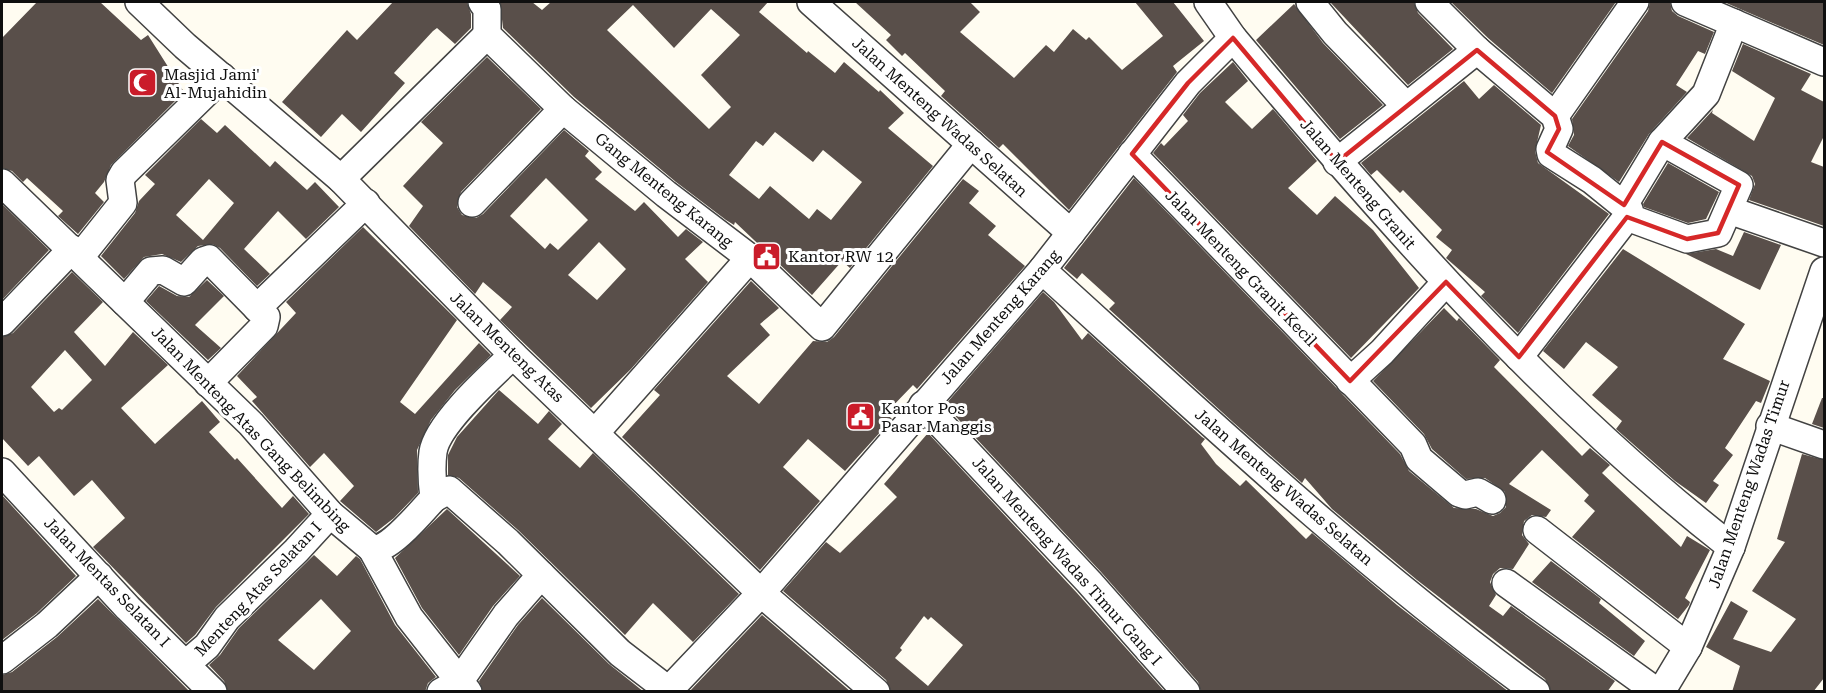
<svg xmlns="http://www.w3.org/2000/svg" width="1826" height="693" font-family="'Roboto Serif',serif">
	<style>
		.building { fill: #594f4a; fill-rule: evenodd }
		.lines { fill: none; stroke-linecap: round; stroke-linejoin: round }
		.minor-casing { stroke: #424242; stroke-width: 30 }
		.minor { stroke: #fff; stroke-width: 27 }
		.marked { fill: none; stroke: #d62828; stroke-width: 4.5; stroke-linejoin: round }
		.labels { text-anchor: middle; dominant-baseline: central; stroke-width: 6; stroke-linejoin: round; paint-order: stroke }
		.poi-label { font-size: 16px; fill: #0f0f0f; stroke: #fff; text-anchor: start }
		.street-label { font-size: 16px; fill: #0f0f0f; stroke: #fff }
	</style>
	<rect width="100%" height="100%" fill="#fffcf1"/>
	<g class="building">
		<path d="M37,2H100L141,40L148,35L184,92L111,165L104,182L95,193L104,202L78,234L58,216L63,211L27,178L23,182L12,171L2,168V38Z"/>
		<path d="M393,2H467L471,14V28L455,44L437,28L433,31L394,73L405,83L361,132L342,114L321,137L282,102L347,30L357,40Z"/>
		<path d="M500,2H532L542,10L551,2H768L759,12L807,53L808,51L835,73L844,62L879,92L880,90L904,113L888,128L933,166L850,268L842,261L812,295L735,222L734,225L726,220L676,182L574,97L503,28ZM633,5L674,48L711,9L740,35L701,75L731,107L709,129L607,30ZM775,132L813,162L823,150L862,182L831,220L817,209L809,219L770,186L759,199L729,175L756,141L763,146Z"/>
		<path d="M855,2H970L980,12L960,32L1014,78L1046,45L1054,52L1073,29L1086,40L1089,37L1122,70L1163,36L1135,2H1173L1204,41L1173,66L1177,72L1069,210L1003,144L999,148L941,96L945,91L905,53L902,56L886,40L891,35Z"/>
		<path d="M1330,2H1414L1418,13L1453,49L1408,85Z"/>
		<path d="M1451,2H1616L1552,93L1488,38Z"/>
		<path d="M1650,2H1670L1672,11L1678,16L1714,32L1705,54L1698,51L1676,85L1687,92L1649,134L1619,182L1568,146L1574,135L1572,119L1648,11Z"/>
		<path d="M1724,2H1824V45L1740,9Z"/>
		<path d="M1294,4L1323,43L1383,105L1340,139L1256,40Z"/>
		<path d="M1743,44L1811,74L1801,90L1824,102V136L1811,162L1824,167V226L1749,200L1755,184L1752,176L1687,138L1713,110L1712,113L1754,141L1775,98L1732,71Z"/>
		<path d="M487,57L541,109L461,192L457,207L462,215L476,218L483,214L564,130L589,151L585,156L602,172L595,179L635,211L644,202L678,237L686,229L703,242L685,259L708,282L631,369L591,408L500,320L512,307L483,282L475,294L409,226L423,206L403,186L443,143L421,122ZM546,178L588,220L558,250L550,243L545,249L510,216ZM599,242L626,269L597,300L568,275Z"/>
		<path d="M1233,62L1248,81L1225,102L1252,129L1273,109L1317,161L1288,188L1317,215L1335,196L1373,230L1419,288L1351,358L1153,153L1161,143L1164,146L1188,121L1183,115L1200,93Z"/>
		<path d="M1464,81L1479,99L1494,85L1541,125L1535,151L1538,163L1609,214L1518,333L1481,296L1485,292L1446,258L1452,250L1436,237L1442,230L1403,190L1400,193L1377,170L1371,175L1361,163Z"/>
		<path d="M201,119L217,133L225,125L270,167L275,161L307,190L315,182L339,207L306,239L278,211L244,249L270,274L257,286L220,248L212,244L198,246L181,262L162,254L144,257L124,279L101,256L135,213L139,201L155,184L145,175ZM209,179L234,203L203,240L176,215Z"/>
		<path d="M1668,163L1719,192L1706,219L1688,223L1644,207L1643,204Z"/>
		<path d="M1134,178L1400,454L1409,471L1454,508L1476,509L1493,516L1500,513L1506,507L1505,492L1485,478L1466,479L1432,449L1424,434L1373,381L1444,308L1457,321L1459,318L1500,360L1494,367L1582,456L1590,448L1610,465L1602,473L1681,547L1687,536L1710,550L1685,598L1690,602L1689,605L1678,619L1572,537L1595,511L1584,501L1589,495L1542,450L1509,484L1551,510L1546,517L1532,515L1524,521L1522,535L1529,544L1513,569L1500,568L1493,574L1490,582L1496,595L1489,606L1503,616L1511,606L1615,681L1607,692H1551L1545,679L1417,580L1332,509L1305,478L1302,483L1234,423L1109,309L1115,303L1082,273L1077,279L1064,268Z"/>
		<path d="M963,179L979,191L969,203L996,226L988,235L1025,266L917,389L913,385L886,413L892,419L845,471L808,439L783,467L820,501L760,570L622,437L660,395L654,390L751,281L779,308L760,324L770,335L727,376L759,404L813,341L827,342L834,337Z"/>
		<path d="M2,204L49,250L2,300Z"/>
		<path d="M363,227L457,320L400,402L415,414L479,343L491,355L455,390L431,420L417,450L418,493L394,518L376,532L340,501L354,486L324,453L310,467L252,401L257,397L237,376L296,313L286,302Z"/>
		<path d="M1744,232L1781,245L1760,290L1686,254L1716,249L1733,256Z"/>
		<path d="M1623,249L1745,324L1723,359L1770,381L1761,403L1756,401L1725,448L1733,455L1713,481L1719,485L1706,503L1675,481L1616,429L1622,421L1592,395L1618,367L1586,342L1564,369L1543,351Z"/>
		<path d="M72,272L103,302L74,332L105,366L133,332L168,365L121,408L155,444L202,401L220,422L209,432L235,460L237,458L282,508L293,496L309,514L216,607L195,635L186,643L93,547L125,518L92,480L74,496L39,456L28,466L2,438V337L13,333ZM65,350L92,380L62,410L59,408L54,412L31,387Z"/>
		<path d="M207,280L224,296L195,325L221,348L208,360L146,301L159,286L177,296L189,297Z"/>
		<path d="M1043,292L1054,302L1082,340L1088,333L1202,437L1205,439L1201,444L1216,464L1240,486L1246,480L1306,539L1312,533L1397,605L1509,692H1201L1198,682L1101,572L945,405Z"/>
		<path d="M499,390L538,424L549,411L562,424L548,439L580,468L593,453L739,594L693,642L653,603L625,635L518,530L459,478L448,475V455L457,437Z"/>
		<path d="M1822,398H1824V428L1812,424Z"/>
		<path d="M928,433L1077,593L1165,692H891L886,680L783,591L826,542L840,553L897,497L884,484ZM924,616L928,620L931,617L963,645L928,686L895,658L902,650L900,648Z"/>
		<path d="M1802,454L1824,460V678L1813,692H1732L1740,666L1706,647L1731,601L1748,611L1733,639L1771,652L1796,619L1752,591L1785,542L1777,539Z"/>
		<path d="M2,495L76,576L37,613L2,640Z"/>
		<path d="M447,509L520,576L493,606L459,655L422,608L395,558Z"/>
		<path d="M314,555L337,576L356,556L360,559L395,625L436,677L428,683L425,692H228L224,681L209,665L220,655L239,628ZM321,599L351,631L314,670L278,640Z"/>
		<path d="M1551,561L1601,599L1599,603L1645,641L1634,656L1532,582Z"/>
		<path d="M542,598L609,664L644,692H483L479,681L518,625Z"/>
		<path d="M98,599L190,692H2V675L12,672L57,637Z"/>
		<path d="M762,615L851,692H689Z"/>
	</g>
	<g class="lines">
		<defs>
			<g id="minor">
				<path d="M139,2L185,46L341,179L513,355L761,593L876,692"/>
				<path d="M482,2L487,9V35L563,109L666,194L750,258L822,327L971,144"/>
				<path d="M811,2L1071,233"/>
				<path d="M1208,2L1233,38C1386,220 1543,400 1731,547"/>
				<path d="M1310,2L1335,33L1406,106"/>
				<path d="M1429,2L1477,50L1555,116L1559,129L1550,149L1551,154L1592,180L1629,210L1627,217L1519,357"/>
				<path d="M1685,2L1824,62"/>
				<path d="M1555,116L1635,2"/>
				<path d="M1662,142L1706,94L1734,23"/>
				<path d="M1132,154L1413,445L1419,459L1459,493L1465,495L1478,492L1492,500"/>
				<path d="M1337,162L1477,50"/>
				<path d="M341,179L487,35"/>
				<path d="M2,183L251,424L330,514L372,549C389,551 422,511 434,498C432,483 431,467 433,452C437,424 492,375 513,355"/>
				<path d="M472,203L563,109"/>
				<path d="M1624,205L1662,142L1739,185L1718,233L1687,239L1627,217"/>
				<path d="M1729,210L1824,243"/>
				<path d="M80,257L123,203L120,180L124,173L222,77"/>
				<path d="M1042,270C1203,416 1360,564 1536,692"/>
				<path d="M125,302L151,271L163,270L184,282L203,261L209,259L266,317L264,326L208,383"/>
				<path d="M257,308L366,203"/>
				<path d="M2,322L72,249"/>
				<path d="M1350,381L1382,352L1446,282"/>
				<path d="M923,405L1089,582L1186,692"/>
				<path d="M1770,426L1824,445"/>
				<path d="M595,433L750,258"/>
				<path d="M2,472L128,608L213,692"/>
				<path d="M434,498L449,490L508,542L620,653L668,690"/>
				<path d="M1537,530L1688,647"/>
				<path d="M372,549L409,617L468,692"/>
				<path d="M1506,583L1657,692"/>
				<path d="M2,660L47,625L99,576"/>
				<path d="M186,664L207,646L227,618L296,551L330,514"/>
				<path d="M441,692L459,682L506,615L541,575"/>
				<path d="M667,692L761,593L1042,270L1188,83L1233,38"/>
				<path d="M1661,692L1688,647L1731,547L1824,271"/>
			</g>
		</defs>
		<use href="#minor" class="minor-casing"/>
		<use href="#minor" class="minor"/>
	</g>
	<path class="marked" d="M1233,38L1337,162L1477,50L1555,116L1559,129L1547,152L1624,205L1662,142L1739,185L1718,233L1687,239L1627,217L1519,357L1446,282L1350,381L1132,154L1188,83Z"/>
	<defs>
		<symbol id="mosque-square" viewBox="-11 -11 22 22"><rect x="-9" y="-9" width="18" height="18" rx="4" fill="#ca1c2a" stroke="#fff"/><path d="M3.5-4.9A6 6 0 1 0 3.5 4.9A5 5 0 1 1 3.5-4.9Z" fill="#fff"/></symbol>
		<symbol id="civic-square" viewBox="-11 -11 22 22"><rect x="-9" y="-9" width="18" height="18" rx="4" fill="#ca1c2a" stroke="#fff"/><path d="M-.6-6.5H3V-4.5H.6V-3L4-1V1h2V6H-6V1h2V-1L-.6-3ZM-1.2 2.5V6h2.4V2.5Z" fill="#fff"/></symbol>
	</defs>
	<g fill-rule="evenodd">
		<use href="#mosque-square" x="126" y="66" width="33" height="33"/>
		<use href="#civic-square" x="750" y="240" width="33" height="33"/>
		<use href="#civic-square" x="844" y="400" width="33" height="33"/>
	</g>
	<g class="labels">
		<g class="poi-label">
			<text x="164" y="74">Masjid Jami'<tspan x="164" dy="18">Al-Mujahidin</tspan></text>
			<text x="788" y="256">Kantor RW 12</text>
			<text x="881" y="408">Kantor Pos<tspan x="881" dy="18">Pasar Manggis</tspan></text>
		</g>
		<g class="street-label">
			<text transform="translate(940 117) rotate(42)">Jalan Menteng Wadas Selatan</text>
			<text transform="translate(1358 184) rotate(49)">Jalan Menteng Granit</text>
			<text transform="translate(664 190) rotate(39)">Gang Menteng Karang</text>
			<text transform="translate(1241 268) rotate(46)">Jalan Menteng Granit Kecil</text>
			<text transform="translate(1000 317) rotate(-49)">Jalan Menteng Karang</text>
			<text transform="translate(507 347) rotate(44)">Jalan Menteng Atas</text>
			<text transform="translate(251 429) rotate(46)">Jalan Menteng Atas Gang Belimbing</text>
			<text transform="translate(1749 484) rotate(-71)">Jalan Menteng Wadas Timur</text>
			<text transform="translate(1284 487) rotate(41)">Jalan Menteng Wadas Selatan</text>
			<text transform="translate(1067 561) rotate(48)">Jalan Menteng Wadas Timur Gang I</text>
			<text transform="translate(107 582) rotate(46)">Jalan Mentas Selatan I</text>
			<text transform="translate(258 589) rotate(-47)">Menteng Atas Selatan I</text>
		</g>
	</g>
	<rect width="1826" height="693" fill="none" stroke="#0f0f0f" stroke-width="6"/>
</svg>
